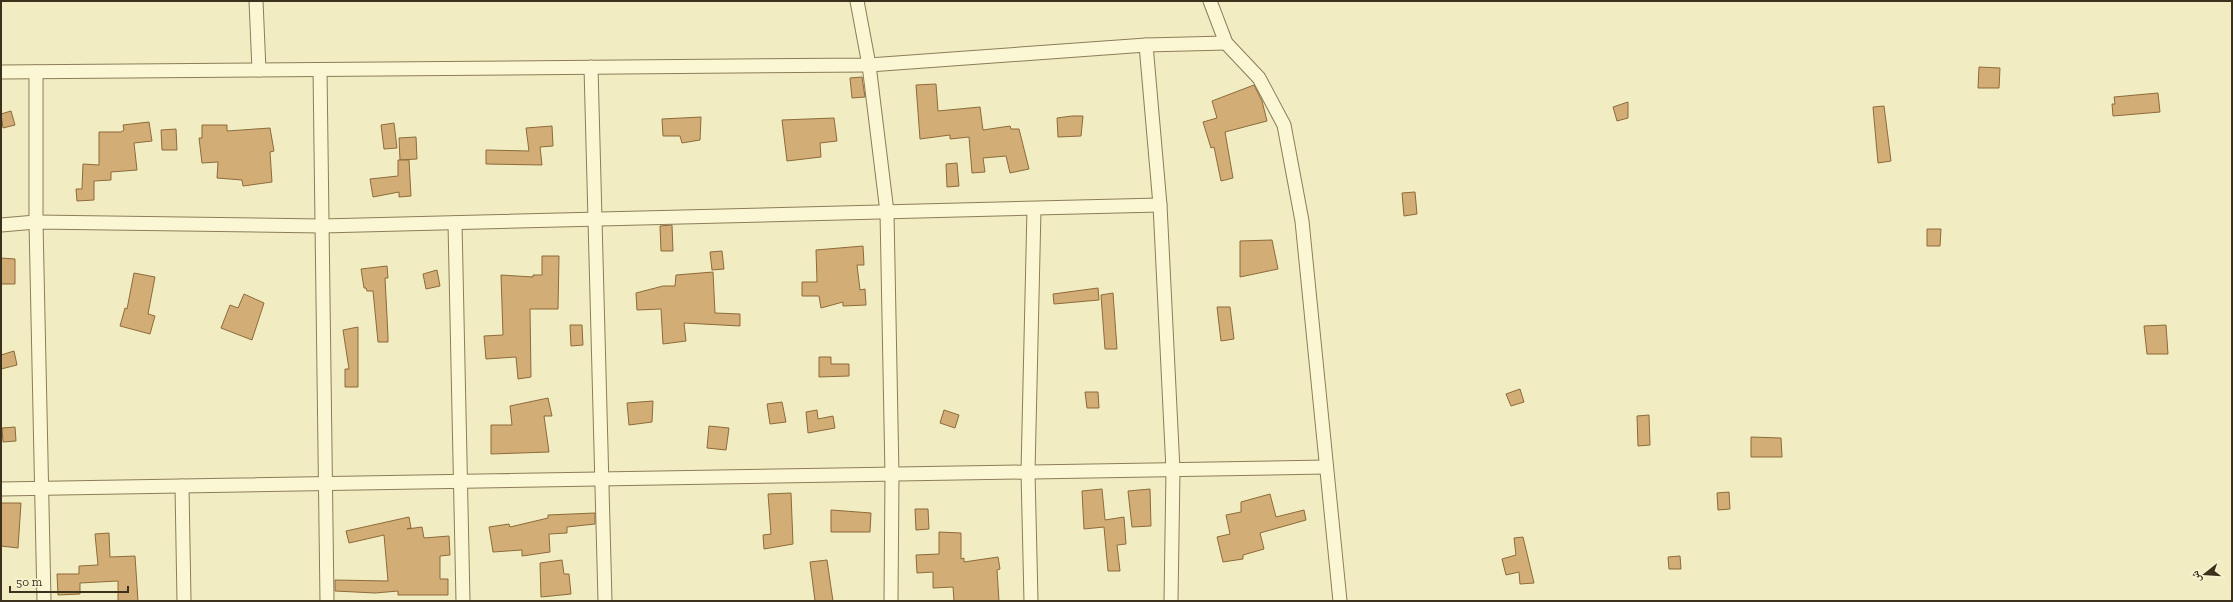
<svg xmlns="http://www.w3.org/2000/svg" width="2233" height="602" font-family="'Zilla Slab','Noto Naskh Arabic',serif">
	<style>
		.building { fill: #d2ad75; stroke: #8d6b3b }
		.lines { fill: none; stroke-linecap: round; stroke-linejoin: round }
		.minor-casing { stroke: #8c7d57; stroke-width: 15 }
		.minor { stroke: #fbf7d5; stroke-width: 13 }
	</style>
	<rect width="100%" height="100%" fill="#f1ecc1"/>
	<g class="building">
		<path d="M1979,67L2000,68L1999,88H1978Z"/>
		<path d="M862,77L865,97L852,98L850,78Z"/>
		<path d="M936,84L938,111L980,107L983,130L1010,126L1011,129H1019L1029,169L1010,173L1006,156L983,158L985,172L972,173L969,137L950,139V135L920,139L916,85Z"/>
		<path d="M1254,85L1262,101L1267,121L1225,132L1233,178L1221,181L1214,147L1211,148L1203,122L1217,118L1212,101Z"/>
		<path d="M2158,93L2160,112L2113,116L2112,104H2115L2114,97Z"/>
		<path d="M1628,102V118L1617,121L1613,107Z"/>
		<path d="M1884,106L1891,161L1878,163L1873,107Z"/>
		<path d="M11,111L15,125L3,128L1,114Z"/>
		<path d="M1072,116H1083L1081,136L1058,137L1057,118Z"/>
		<path d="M701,117L700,140L682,143L680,136H663L662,119Z"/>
		<path d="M834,118L837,141L820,143L821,157L787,161L782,120Z"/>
		<path d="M149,122L152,141L134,143L137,170L111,172V180L94,181V200L77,201L76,189H82L83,164L99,165V132H121L124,130L123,125Z"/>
		<path d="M394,123L397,148L384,149L381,125Z"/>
		<path d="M202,125H227V131L270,128L274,151L270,152L272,182L243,186L242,180L217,178L218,162L202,163L199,138H202Z"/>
		<path d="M552,126L553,146L540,147L542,165L486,164V150L529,151L526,128Z"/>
		<path d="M176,129L177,150H162L161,130Z"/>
		<path d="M416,137L417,159L400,160L399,138Z"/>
		<path d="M398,160H409L411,196L399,197V192L373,197L370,179L398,176Z"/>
		<path d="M957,163L959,186L947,187L946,164Z"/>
		<path d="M1415,192L1417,214L1404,216L1402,193Z"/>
		<path d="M672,225L673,251H661L660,226Z"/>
		<path d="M1927,229H1941L1940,246H1927Z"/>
		<path d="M1272,240L1278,269L1240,277V241Z"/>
		<path d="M863,246L864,265H857L860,290L865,289L866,305L843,306V302L821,308L819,296H802V282H817L816,250Z"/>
		<path d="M722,251L724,269L712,270L710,252Z"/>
		<path d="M542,256H559L558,309H530L531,377L518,379L516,357L486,359L484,336L503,335L501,275L533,277V275H542Z"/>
		<path d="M1,258L15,259V284H1Z"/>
		<path d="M387,266L388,278H385L388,336V342H378L373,291H367L366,288H364L361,269Z"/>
		<path d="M437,270L440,286L426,289L423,274Z"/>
		<path d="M713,272L715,313L740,314V326L684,323L686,341L663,344L661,309L637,310L636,293L663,286H675L676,275Z"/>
		<path d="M134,273L155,277L148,314L155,316L150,334L120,326L125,308L127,309Z"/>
		<path d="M1098,288L1099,300L1054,304L1053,294Z"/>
		<path d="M1113,293L1117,349H1105L1101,295Z"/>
		<path d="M244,294L264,303L252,340L221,328L230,305L238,308Z"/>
		<path d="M1217,307H1230L1234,339L1221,341Z"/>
		<path d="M570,325H582L583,345L571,346Z"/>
		<path d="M2166,325L2168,354H2147L2144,326Z"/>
		<path d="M358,327V387H345V369H349L343,330Z"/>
		<path d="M14,351L17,365L1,369V355Z"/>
		<path d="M819,357H831V364H849V376L819,377Z"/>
		<path d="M1520,389L1524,402L1511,406L1506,394Z"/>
		<path d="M1085,392H1098L1099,408H1087Z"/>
		<path d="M548,398L552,416H544L549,452L491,454V425H512L510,406Z"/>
		<path d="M653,401L652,422L629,425L627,403Z"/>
		<path d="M782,402L786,422L770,424L767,404Z"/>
		<path d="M817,410L818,419L833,416L835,428L808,433L806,412Z"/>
		<path d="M944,410L959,415L955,428L940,423Z"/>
		<path d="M1649,415L1650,445L1638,446L1637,416Z"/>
		<path d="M709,426L729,428L726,450L707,448Z"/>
		<path d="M15,427L16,441L3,442L2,428Z"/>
		<path d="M1751,437L1781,438L1782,457H1751Z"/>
		<path d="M1102,489L1105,520L1124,517L1126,544L1117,545L1120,571H1108L1104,527L1084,529L1082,491Z"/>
		<path d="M1150,489L1151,526L1132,527L1128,491Z"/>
		<path d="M1729,492L1730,509L1718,510L1717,493Z"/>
		<path d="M791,493L793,544L764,549L763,535L771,534L768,494Z"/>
		<path d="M1270,494L1276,517L1304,510L1306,520L1260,533L1264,549L1243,555V559L1223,562L1217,537L1230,534L1226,515L1241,512V502Z"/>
		<path d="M1,503H21L18,548L1,546Z"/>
		<path d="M915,509H928L929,529L916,530Z"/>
		<path d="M831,510L871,513L870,532H831Z"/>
		<path d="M595,513V524L567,527V533L549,534L550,552L522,556V550L493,552L489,527L509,524L510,527L548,518V515Z"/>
		<path d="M409,517L411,528L407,529L422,527L424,538L449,536L450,555L440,556V579H448V595H398V591L375,593L335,591V580L388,581L384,535L349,543L346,531Z"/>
		<path d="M939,532L961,533V559L964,558V562L998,557L1000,569L997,570L999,601H954L953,587L933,588V572L917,573L916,555L939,554Z"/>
		<path d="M109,533L110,557L135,556L138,601H118V581L80,583V594L58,595L57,574H79V566L98,565L95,534Z"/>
		<path d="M1523,537L1534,583L1520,584L1519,572L1506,575L1502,559L1516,555L1514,538Z"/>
		<path d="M1680,556L1681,569H1669L1668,557Z"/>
		<path d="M562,560L564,574H569L571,594L541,597L540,563Z"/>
		<path d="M827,560L833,601H815L810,562Z"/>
	</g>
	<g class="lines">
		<defs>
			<g id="minor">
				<path d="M256,1L259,70"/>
				<path d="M857,1L869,65L887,212L892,475L891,601"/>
				<path d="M1210,1L1226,43L1259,78L1284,125L1302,221L1340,601"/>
				<path d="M1146,45L1160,205L1173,470L1171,601"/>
				<path d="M591,67L605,601"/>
				<path d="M320,70L327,601"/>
				<path d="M1,72L869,65L1146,45L1226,43"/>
				<path d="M36,72V222L44,601"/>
				<path d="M455,223L463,601"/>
				<path d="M1,225L36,222L322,226L1160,205"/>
				<path d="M182,486L184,601"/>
				<path d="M1,489L1326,467"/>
				<path d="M1031,601L1028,472L1034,209"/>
			</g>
		</defs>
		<use href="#minor" class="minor-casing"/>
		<use href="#minor" class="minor"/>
	</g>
	<rect width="2233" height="602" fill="none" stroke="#3b311d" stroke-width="4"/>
	<g transform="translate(2205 574) rotate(253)" stroke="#f8f4d1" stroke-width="3" paint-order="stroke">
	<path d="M0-3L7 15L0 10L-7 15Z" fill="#3b311d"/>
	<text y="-6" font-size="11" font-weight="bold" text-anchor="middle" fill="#3b311d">ش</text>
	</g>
	<path d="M10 586v6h118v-6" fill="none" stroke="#3b311d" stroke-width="2"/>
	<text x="16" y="586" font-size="12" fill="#3b311d" stroke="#f8f4d1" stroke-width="3" paint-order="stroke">50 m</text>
</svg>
